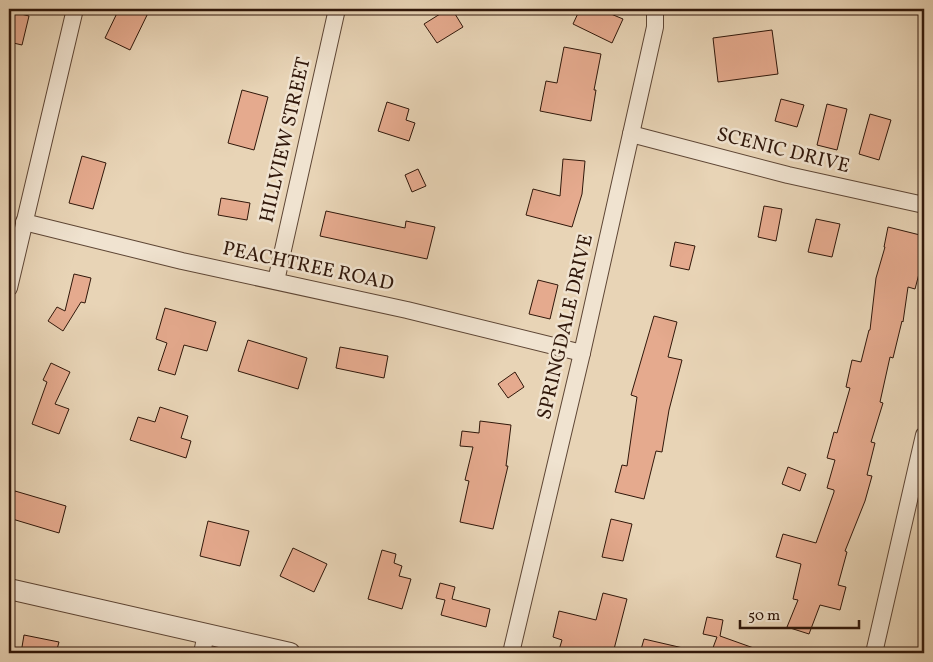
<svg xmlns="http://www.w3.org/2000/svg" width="933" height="662" font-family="Vollkorn,serif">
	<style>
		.building { fill: #e5aa8e; stroke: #30170a }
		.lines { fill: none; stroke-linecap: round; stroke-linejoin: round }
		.minor-casing { stroke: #5e4635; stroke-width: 18 }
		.tertiary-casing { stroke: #5e4635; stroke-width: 22 }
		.minor { stroke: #f0e3d0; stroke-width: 16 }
		.tertiary { stroke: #f0e3d0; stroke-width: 20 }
		.rail { stroke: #30170a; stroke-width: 4; stroke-dasharray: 9 9; stroke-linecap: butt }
		.labels { text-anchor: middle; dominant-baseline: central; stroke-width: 5; stroke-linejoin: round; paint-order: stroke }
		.street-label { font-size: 20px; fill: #30170a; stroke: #f0e3d0 }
	</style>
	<rect width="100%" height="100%" fill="#e8d4b6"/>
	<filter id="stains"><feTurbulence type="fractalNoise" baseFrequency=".004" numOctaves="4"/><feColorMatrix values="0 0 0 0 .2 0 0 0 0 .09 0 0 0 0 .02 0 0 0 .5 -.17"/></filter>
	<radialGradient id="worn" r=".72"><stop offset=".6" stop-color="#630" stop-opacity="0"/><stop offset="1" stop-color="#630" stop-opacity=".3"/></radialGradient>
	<g class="building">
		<path d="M119,9H150L130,50L105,38Z"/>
		<path d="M448,9H452L463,27L437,43L424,24Z"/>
		<path d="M580,9H614L611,14L623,19L612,43L573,24Z"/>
		<path d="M9,11L29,16L22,45L9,42Z"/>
		<path d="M772,30L778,74L718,82L713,38Z"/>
		<path d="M564,47L601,54L594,90H596L591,121L540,111L546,81L557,83Z"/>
		<path d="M242,90L268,97L254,150L228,143Z"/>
		<path d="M781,99L804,105L797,127L775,121Z"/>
		<path d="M387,102L409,109L406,120L415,123L409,141L378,131Z"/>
		<path d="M827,104L847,109L837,150L817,145Z"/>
		<path d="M870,114L891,120L879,160L859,154Z"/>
		<path d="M82,156L106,163L93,209L69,203Z"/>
		<path d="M563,159L585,161L582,194L572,227L526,215L533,189L560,196Z"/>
		<path d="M418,169L426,186L412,192L405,175Z"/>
		<path d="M221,198L250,203L247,220L218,215Z"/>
		<path d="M764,206L782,209L776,241L758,237Z"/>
		<path d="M326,211L405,228L406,221L435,227L427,259L320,236Z"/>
		<path d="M816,219L840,224L832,257L808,252Z"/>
		<path d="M888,227L924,236V249L919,270H920L915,289L908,287L903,322L902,321L893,358L890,357L880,402L883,403L871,442L875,443L867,475L872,476L865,501L845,551L847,552L838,585L846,587L840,610L820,605L809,634L787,627L798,600L793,599L801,564L776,557L783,534L816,543L834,492V490L827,488L835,460L827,458L834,432L837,433L850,388L846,387L852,360L861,362L869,330H870L876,278L885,247H884Z"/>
		<path d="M675,242L695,246L689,270L670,266Z"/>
		<path d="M74,274L91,278L85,303L81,302L63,331L48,321L57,307L65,311Z"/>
		<path d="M538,280L558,285L550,319L529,314Z"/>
		<path d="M165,308L216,322L207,351L184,345L175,375L158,370L167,343L156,339Z"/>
		<path d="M654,316L677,322L668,357L682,360L669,410L662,452L656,451L644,499L615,492L622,465L627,466L637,397L631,395Z"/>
		<path d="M248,340L307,358L298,389L238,371Z"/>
		<path d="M340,347L388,356L384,378L336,368Z"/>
		<path d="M51,363L70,372L55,404L69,409L59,434L32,424L47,382L43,380Z"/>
		<path d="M515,372L524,387L508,398L498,384Z"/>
		<path d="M160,407L188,416L181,438L191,441L186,458L130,440L138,417L155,422Z"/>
		<path d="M480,421L511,425L506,466H508L493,529L460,522L469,481L465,480L473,447L460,446L462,431L479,433Z"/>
		<path d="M788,467L806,474L800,491L782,484Z"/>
		<path d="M15,491L66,506L59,533L9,518V512Z"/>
		<path d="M611,519L632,524L623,561L602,557Z"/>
		<path d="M208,521L249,531L240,566L200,556Z"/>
		<path d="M293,548L327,564L314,592L280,576Z"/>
		<path d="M382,550L396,554L394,563L402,566L399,576L411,579L402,609L368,599Z"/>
		<path d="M440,583L455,587L452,599L490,609L486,627L441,615L445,600L436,598Z"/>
		<path d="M603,593L627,599L613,653H558L562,640L553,637L559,611L596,620Z"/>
		<path d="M707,617L723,620L720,636L762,651V653H711L717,637L703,634Z"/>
		<path d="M24,635L59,642L56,653H21Z"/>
		<path d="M644,639L683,648L682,653H640Z"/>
	</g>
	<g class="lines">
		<defs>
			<g id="minor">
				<path d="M631,134L788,175L924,205"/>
				<path d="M24,222L182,261L407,310L582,353"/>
				<path d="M276,281L337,9"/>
				<path d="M9,288L75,9"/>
				<path d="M202,653L206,634"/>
				<path d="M511,653L582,353L631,134L655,27V9"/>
				<path d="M874,653L924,435"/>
			</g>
			<path id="tertiary" d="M9,589L290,653"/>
		</defs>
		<use href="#minor" class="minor-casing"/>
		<use href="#tertiary" class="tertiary-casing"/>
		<use href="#minor" class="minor"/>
		<use href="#tertiary" class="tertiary"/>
		<path class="rail" d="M917,9L924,15"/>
	</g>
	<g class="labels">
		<g class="street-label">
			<text transform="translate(286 140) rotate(-77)">HILLVIEW STREET</text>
			<text transform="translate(783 151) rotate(14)">SCENIC DRIVE</text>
			<text transform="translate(308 267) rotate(12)">PEACHTREE ROAD</text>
			<text transform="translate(566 327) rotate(-77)">SPRINGDALE DRIVE</text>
		</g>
	</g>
	<rect width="933" height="662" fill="none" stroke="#e8d4b6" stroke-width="30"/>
	<rect x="10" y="10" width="913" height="642" fill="none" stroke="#30170a" stroke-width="2.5"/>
	<rect x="15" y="15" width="903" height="632" fill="none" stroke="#30170a"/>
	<path d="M740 620v8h119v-8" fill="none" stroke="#30170a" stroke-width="2.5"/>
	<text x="748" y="620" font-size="15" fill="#30170a" stroke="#f0e3d0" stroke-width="4" paint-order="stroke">50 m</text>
	<rect width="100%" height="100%" filter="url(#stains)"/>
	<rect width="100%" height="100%" fill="url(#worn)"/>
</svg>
